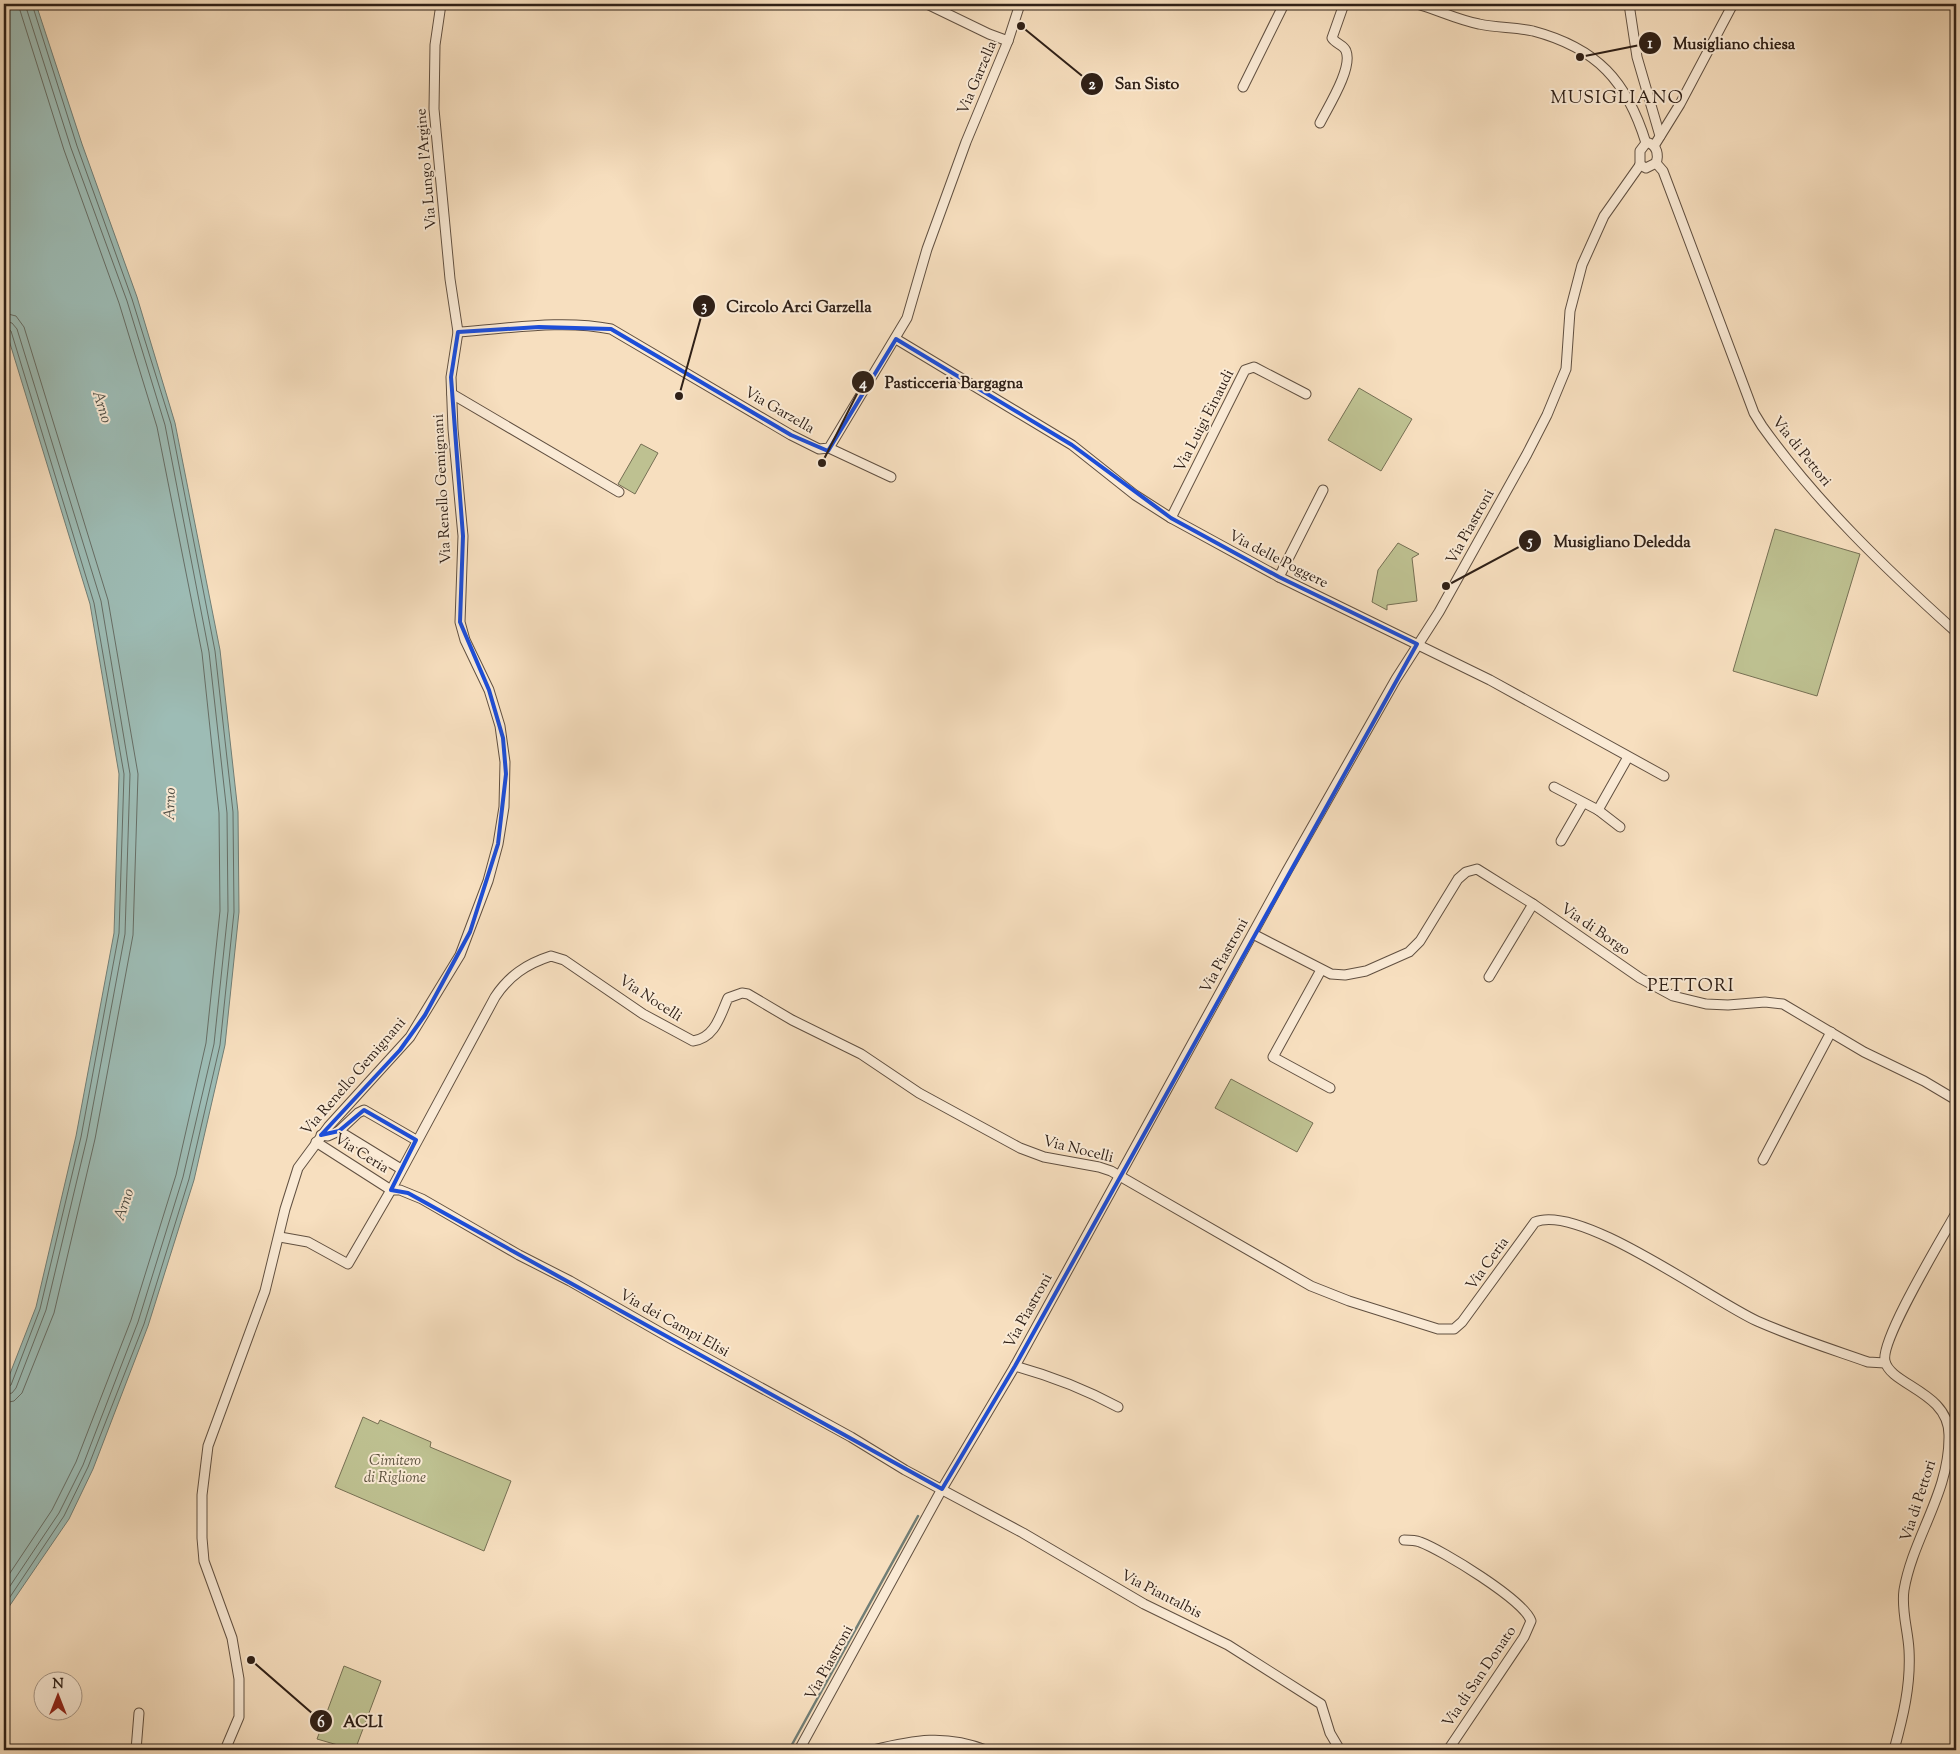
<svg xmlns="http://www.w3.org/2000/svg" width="1960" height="1754" font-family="'Sorts Mill Goudy',serif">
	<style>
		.green { fill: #bec191; stroke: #767054 }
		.water { fill: #9dbcb5; stroke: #717e76 }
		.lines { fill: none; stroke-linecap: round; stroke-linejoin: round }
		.shore { stroke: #666e66; stroke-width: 1 }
		.stream { stroke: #717e76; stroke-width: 2.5 }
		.street-casing { stroke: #615041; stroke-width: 11 }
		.street { stroke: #faead5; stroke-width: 9 }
		.marked { fill: none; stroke: #1d4ed8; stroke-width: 4; stroke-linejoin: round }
		.labels { text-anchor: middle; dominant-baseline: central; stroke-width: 4; stroke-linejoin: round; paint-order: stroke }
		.street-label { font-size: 15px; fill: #2f2017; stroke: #faead5 }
		.park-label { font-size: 15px; font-style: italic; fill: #5a503c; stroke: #faead5 }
		.water-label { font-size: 16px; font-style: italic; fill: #504f46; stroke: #faead5 }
		.quarter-label { font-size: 18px; letter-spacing: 1px; fill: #2f2017; stroke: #faead5 }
		.leader { fill: none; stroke: #2f2017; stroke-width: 2 }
		.callout-dot { fill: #2f2017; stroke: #faead5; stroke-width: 2 }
		.mark-label { font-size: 15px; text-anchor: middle; font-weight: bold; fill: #fff }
		.callout-label { font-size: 16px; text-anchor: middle; font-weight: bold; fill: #2f2017; stroke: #faead5; stroke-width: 4; stroke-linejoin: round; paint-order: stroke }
	</style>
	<rect width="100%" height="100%" fill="#f7dfbf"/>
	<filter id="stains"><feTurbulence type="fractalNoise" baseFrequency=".004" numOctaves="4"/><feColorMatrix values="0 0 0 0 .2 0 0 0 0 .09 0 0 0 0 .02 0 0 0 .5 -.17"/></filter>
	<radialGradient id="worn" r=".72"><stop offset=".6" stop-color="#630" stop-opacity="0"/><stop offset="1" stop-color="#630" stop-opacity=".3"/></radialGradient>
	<g class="green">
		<path d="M1359,388L1412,419L1381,471L1328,440Z"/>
		<path d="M641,444L658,453L635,494L618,484Z"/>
		<path d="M1775,529L1860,554L1817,696L1733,671Z"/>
		<path d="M1398,543L1419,554L1412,558L1417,601L1387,605V610L1372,602L1378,570Z"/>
		<path d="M1231,1079L1313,1123L1297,1152L1215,1108Z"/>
		<path d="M363,1417L378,1424L380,1420L431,1442L430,1447L511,1481L484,1551L335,1487Z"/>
		<path d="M344,1666L381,1681L355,1750L317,1739Z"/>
	</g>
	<path class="water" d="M4,4H36L82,144L137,297L175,423L220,650L238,812L239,912L225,1045L194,1180L148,1326L93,1469L69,1519L4,1614V1389L36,1307L76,1136L114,933L119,774L90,604L4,324Z"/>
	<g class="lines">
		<g class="shore">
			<path d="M4,313L16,316L24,327L108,600L138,774L133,935L95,1139L54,1313L22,1393L14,1401L4,1403"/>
			<path d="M4,321L12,323L17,329L101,601L130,774L125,934L87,1138L46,1310L16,1388L12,1393L4,1395"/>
			<path d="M4,327L11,331L94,603L124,774L119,933L81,1137L40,1309L11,1385L4,1389"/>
			<path d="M4,1582L52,1510L76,1462L131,1320L176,1175L206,1043L220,911L219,813L202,653L157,427L119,303L64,150L18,4"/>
			<path d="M4,1595L59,1513L83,1465L138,1322L183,1177L214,1044L228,911L227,813L209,652L165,425L127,301L71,148L25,4"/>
			<path d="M4,1606L64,1516L88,1467L144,1324L189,1179L220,1045L234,912L233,812L215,651L171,424L132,299L77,146L32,4"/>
		</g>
		<path class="stream" d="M789,1750L918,1516"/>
		<defs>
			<g id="street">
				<path d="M927,4L989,34L1008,41"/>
				<path d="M1417,4C1438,10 1458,20 1479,24C1497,28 1515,27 1533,31C1597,48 1627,81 1646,143"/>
				<path d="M1629,4L1637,57L1660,136"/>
				<path d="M1243,87L1284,4"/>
				<path d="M1320,123C1328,107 1353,68 1346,51C1344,45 1336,44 1332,38L1344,4"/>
				<path d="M1654,146L1680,104L1733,4"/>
				<path d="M1656,163L1663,171L1754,413L1762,426C1817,503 1886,569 1956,632"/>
				<path d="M1640,165L1646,168L1656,163C1659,155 1657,146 1649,143"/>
				<path d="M1640,165V151L1646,143"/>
				<path d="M458,332C507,329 562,319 611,329L791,435L819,449L829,448L907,318L927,249L966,142L1008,41L1020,4"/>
				<path d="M896,339L1072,445L1135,495L1171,518L1279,577L1490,680L1664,776"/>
				<path d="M452,394L619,492"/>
				<path d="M829,448L891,477"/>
				<path d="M1171,518L1245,370L1254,367L1306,394"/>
				<path d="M1279,577L1323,490"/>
				<path d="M1554,787L1598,810L1620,827"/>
				<path d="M1598,810L1628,757"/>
				<path d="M1561,841L1583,803"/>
				<path d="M1253,934L1331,974L1345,975L1366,971L1409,952L1420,941L1458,879L1466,872L1477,869L1533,904L1640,978L1673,996L1706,1004L1728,1005L1765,1002L1783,1004L1864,1052L1924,1081L1956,1100"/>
				<path d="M1321,970L1273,1057L1330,1088"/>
				<path d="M1489,977L1533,904"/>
				<path d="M339,1131L358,1113L364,1110L416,1140"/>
				<path d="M321,1135L328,1136L339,1131L401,1169"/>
				<path d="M316,1142L391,1190H400L422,1199L519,1255L570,1281L670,1338L851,1437L905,1470L1023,1533L1144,1604L1228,1645L1321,1704L1330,1733L1340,1750"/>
				<path d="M1763,1160L1831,1032"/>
				<path d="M280,1237L308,1242L348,1264L391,1190L495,997C509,976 526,964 551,956L564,960L643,1014L693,1041C715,1038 720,1016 728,998L742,993L748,994L792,1020L861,1054L919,1093L1020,1148L1044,1157L1099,1167L1111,1171L1311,1286L1349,1301L1438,1329H1454L1462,1322L1535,1222C1580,1203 1711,1300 1757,1321C1793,1337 1831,1349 1868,1362L1885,1363"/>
				<path d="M1015,1366C1051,1376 1085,1389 1118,1407"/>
				<path d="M1404,1540C1410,1540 1415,1540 1420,1542C1442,1550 1524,1600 1531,1621L1524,1637L1448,1750"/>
				<path d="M136,1750L139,1713"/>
				<path d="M225,1750L239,1717V1679L232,1638L204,1561L202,1538V1495L208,1446L265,1291L285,1209L298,1168L329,1126L410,1037L460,955L488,881L498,844L504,807L505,762L500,726L489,690L465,640L460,622L463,536L453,429L451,377L458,332L450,279L434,109L435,45L441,4"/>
				<path d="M799,1750L942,1489L1015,1366L1287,871L1396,679L1439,612L1527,454L1547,415L1566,369L1570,311L1582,265L1604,216L1640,165"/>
				<path d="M873,1750C914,1740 945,1734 986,1750"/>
				<path d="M1894,1750C1903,1717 1911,1685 1909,1650C1908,1630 1901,1610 1904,1590C1913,1537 1950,1492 1949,1435C1949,1392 1890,1385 1885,1361C1880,1340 1943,1237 1956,1213"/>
			</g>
		</defs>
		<use href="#street" class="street-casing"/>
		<use href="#street" class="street"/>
	</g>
	<path class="marked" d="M539,327L611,329L791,435L828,451L896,339L1072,445L1171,518L1279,577L1417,644L1015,1366L942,1489L408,1193L391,1190L416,1140L364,1110L339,1131L321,1135L400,1050L425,1015L470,932L498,844L506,774L503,738L489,690L460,622L463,536L451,377L458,332Z"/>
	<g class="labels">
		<g class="street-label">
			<text transform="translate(978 78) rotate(-67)">Via Garzella</text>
			<text transform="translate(427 169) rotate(-95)">Via Lungo l'Argine</text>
			<text transform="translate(779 411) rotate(30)">Via Garzella</text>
			<text transform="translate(1205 421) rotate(-63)">Via Luigi Einaudi</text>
			<text transform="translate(1801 452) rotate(51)">Via di Pettori</text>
			<text transform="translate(443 489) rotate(-93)">Via Renello Gemignani</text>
			<text transform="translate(1471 527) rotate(-61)">Via Piastroni</text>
			<text transform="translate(1278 560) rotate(27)">Via delle Poggere</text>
			<text transform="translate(1595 930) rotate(34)">Via di Borgo</text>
			<text transform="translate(1225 956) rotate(-61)">Via Piastroni</text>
			<text transform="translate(650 999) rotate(33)">Via Nocelli</text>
			<text transform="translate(354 1077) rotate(-49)">Via Renello Gemignani</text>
			<text transform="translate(1078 1150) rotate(14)">Via Nocelli</text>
			<text transform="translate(361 1154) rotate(32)">Via Ceria</text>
			<text transform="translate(1488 1264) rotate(-54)">Via Ceria</text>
			<text transform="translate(1029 1311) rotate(-61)">Via Piastroni</text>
			<text transform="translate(674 1324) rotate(29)">Via dei Campi Elisi</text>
			<text transform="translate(1919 1501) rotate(-72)">Via di Pettori</text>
			<text transform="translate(1161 1595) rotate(27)">Via Piantalbis</text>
			<text transform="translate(830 1663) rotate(-61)">Via Piastroni</text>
			<text transform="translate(1480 1677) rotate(-56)">Via di San Donato</text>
		</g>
		<g class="park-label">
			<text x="395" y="1461">Cimitero<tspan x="395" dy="17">di Riglione</tspan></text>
		</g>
		<g class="water-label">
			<text transform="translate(101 407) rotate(73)">Arno</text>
			<text transform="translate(171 804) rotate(-88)">Arno</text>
			<text transform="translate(125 1205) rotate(-71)">Arno</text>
		</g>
		<g class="quarter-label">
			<text x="1617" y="99">MUSIGLIANO</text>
			<text x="1691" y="987">PETTORI</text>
		</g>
	</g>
	<path class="leader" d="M1580 57L1650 43M1021 26L1092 84M679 396L704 306M822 463L863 382M1446 586L1530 541M251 1660L321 1721"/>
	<g class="callout-dot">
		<circle cx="1580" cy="57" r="5"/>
		<circle cx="1021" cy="26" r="5"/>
		<circle cx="679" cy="396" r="5"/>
		<circle cx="822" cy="463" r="5"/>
		<circle cx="1446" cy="586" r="5"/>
		<circle cx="251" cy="1660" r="5"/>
		<circle cx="1650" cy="43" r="12"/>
		<circle cx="1092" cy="84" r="12"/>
		<circle cx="704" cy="306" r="12"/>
		<circle cx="863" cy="382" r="12"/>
		<circle cx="1530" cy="541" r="12"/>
		<circle cx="321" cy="1721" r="12"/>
	</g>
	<g class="mark-label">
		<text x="1650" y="48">1</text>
		<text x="1092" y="89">2</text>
		<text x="704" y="311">3</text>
		<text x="863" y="388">4</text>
		<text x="1530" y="546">5</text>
		<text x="321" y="1727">6</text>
	</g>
	<g class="callout-label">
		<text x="1734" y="49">Musigliano chiesa</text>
		<text x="1147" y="89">San Sisto</text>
		<text x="799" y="312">Circolo Arci Garzella</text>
		<text x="954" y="388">Pasticceria Bargagna</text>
		<text x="1622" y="547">Musigliano Deledda</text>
		<text x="363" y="1727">ACLI</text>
	</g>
	<rect width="1960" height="1754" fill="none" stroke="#f7dfbf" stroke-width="20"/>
	<rect x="5" y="5" width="1950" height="1744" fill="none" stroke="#2f2017" stroke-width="2.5"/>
	<rect x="10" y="10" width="1940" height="1734" fill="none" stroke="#2f2017"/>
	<g transform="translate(58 1696)"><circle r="24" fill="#faead5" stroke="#a99989"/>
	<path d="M0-4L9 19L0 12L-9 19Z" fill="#8f2418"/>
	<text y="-8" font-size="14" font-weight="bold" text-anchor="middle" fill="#2f2017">N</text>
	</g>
	<rect width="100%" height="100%" filter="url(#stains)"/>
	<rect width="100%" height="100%" fill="url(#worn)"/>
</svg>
